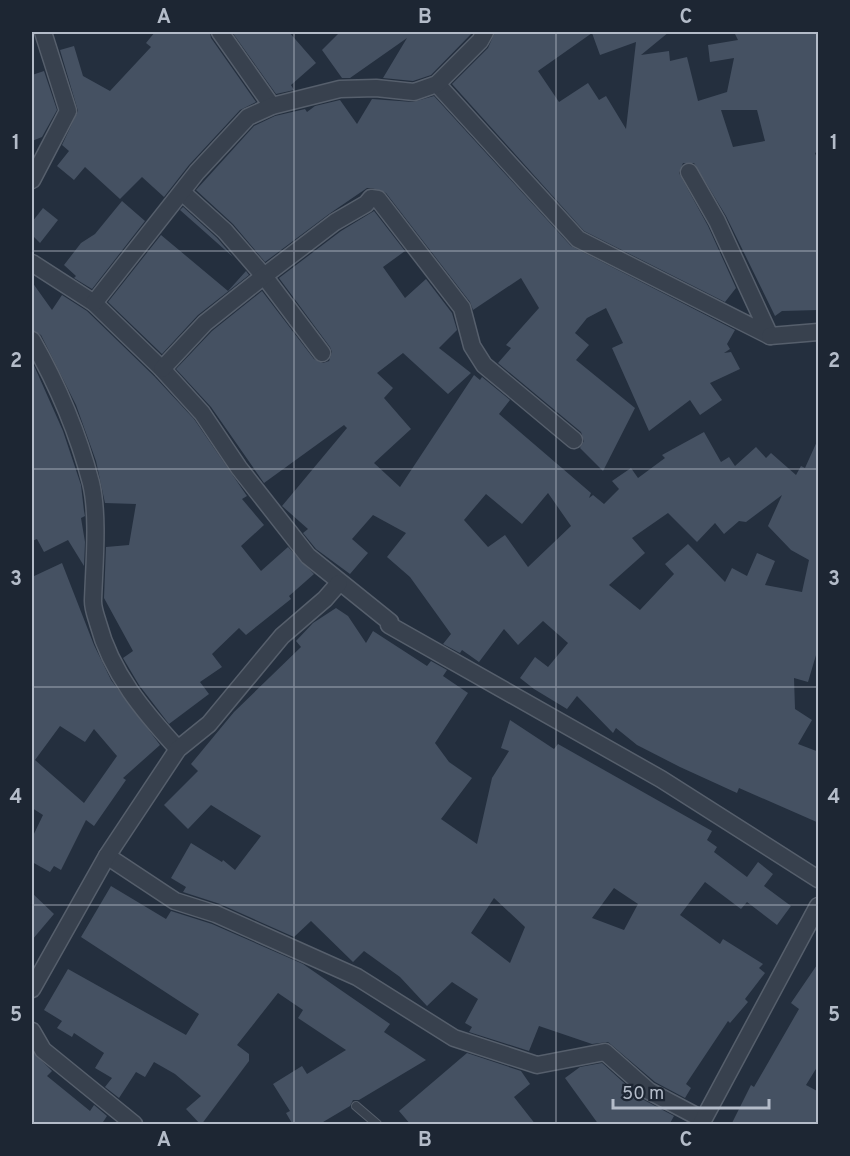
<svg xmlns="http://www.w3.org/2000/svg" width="850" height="1156" font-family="Overpass,sans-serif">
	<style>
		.building { fill: #455162; fill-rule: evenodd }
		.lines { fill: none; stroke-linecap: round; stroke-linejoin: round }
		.service-casing { stroke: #565f6c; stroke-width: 10 }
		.minor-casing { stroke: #565f6c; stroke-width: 19 }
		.service { stroke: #38414e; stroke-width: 8 }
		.minor { stroke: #38414e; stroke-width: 16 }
		.grid { fill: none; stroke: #b4bcc9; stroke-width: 1.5; stroke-opacity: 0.55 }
		.neatline { fill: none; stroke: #b4bcc9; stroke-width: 2 }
		.grid-label { font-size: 20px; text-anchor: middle; font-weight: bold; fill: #b4bcc9 }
	</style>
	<rect width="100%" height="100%" fill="#242f3e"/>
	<g class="building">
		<path d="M155,32H210L211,38L256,102L240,110L189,165L164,197L142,177L120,199L85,167L74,180L57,166L69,151L62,145L78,111L60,50L74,46L83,76L110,91L151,47L146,43Z"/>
		<path d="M232,32H289L316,63L291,85L294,90L276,94Z"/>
		<path d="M340,32H473L431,75L413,81L383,78L407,38L350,78H342L322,50Z"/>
		<path d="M495,32H669L641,55L669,51L670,61L687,57L698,101L727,92L734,58L710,62L708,45L738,40L734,32H816L819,56V151L815,153L819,163V310L782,311L775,316L726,216L694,163H683L679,173L708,226L736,288L725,302L584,231L452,84L488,48ZM592,33L600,55L636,42L626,129L606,96L599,100L588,83L559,102L538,71ZM721,110H757L765,141L733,147Z"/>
		<path d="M44,71L57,110L42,137L32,141V75Z"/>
		<path d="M434,96L571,246L735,330L727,344L730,349L724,353L731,352L740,369L710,383L722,400L700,415L690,400L649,431L612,348L623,343L606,308L587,318L575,333L589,345L576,360L635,408L603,471L580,448L584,441L581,432L498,363L511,348L506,345L539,308L521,278L473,310L470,302L386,193L372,188H367L329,214L265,262L233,224L196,190L254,126L275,116L305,109L307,112L315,106L340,100L357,124L372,99L413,102Z"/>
		<path d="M122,201L145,221L92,289L74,278L76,276L64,265L81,243L95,234Z"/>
		<path d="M183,207L217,238L233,257L180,210Z"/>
		<path d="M43,208L58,220L40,243L32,235V222Z"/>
		<path d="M374,211L405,251L383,267L405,298L426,279L452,313L457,330L439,348L471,373L448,394L403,353L377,373L393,388L384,398L411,429L374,463L400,487L474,375L480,380L482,377L510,400L499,414L591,493L589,498L593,495L604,504L619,489L612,481L631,468L638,478L665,458L662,455L704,432L721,462L729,457L735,466L756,447L766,458L771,453L796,475L801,466L805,468L819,437V645L808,682L794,678L795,709L812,720L798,744L819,752V823L739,788L737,793L680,767L637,745L616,728L613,733L577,696L567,709L534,689L520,678L535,657L548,667L568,643L543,621L518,645L504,629L479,662L462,650L460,653L443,644L451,634L410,577L387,557L406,533L373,515L352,539L368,553L350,574L316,549L303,533L308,529L282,506L347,428L344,425L264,483L211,407L176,369L212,331L262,291L314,359L323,363L329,361L332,352L330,347L279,278L341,231ZM548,493L571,526L528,567L505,535L488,547L464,520L486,494L522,524ZM782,495L768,526L791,550L809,560L802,592L765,585L775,561L757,553L747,576L732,568L725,582L688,544L665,564L674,574L640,610L609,585L645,553L632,538L668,513L697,542L715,523L724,534L739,521L746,522Z"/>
		<path d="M161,235L228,291L246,271L249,275L198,315L162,354L108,302Z"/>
		<path d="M32,282L52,310L62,295L87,311L154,376L194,419L247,496L242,499L264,525L241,546L261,571L288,547L314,574L289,596L291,599L246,635L239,628L212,654L222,667L200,682L209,694L169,724L139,685L123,658L133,651L104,598L106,547L129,545L136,504L105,503L96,461L76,405L41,335L32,330Z"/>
		<path d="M32,361L63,431L81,485L84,511L85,516L81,518L85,542L84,566L68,540L44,552L37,539L32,541Z"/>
		<path d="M62,563L94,645L111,680L160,745L123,778L126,780L94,826L86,820L61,870L54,866L50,872L32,862V838L43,815L32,808V577ZM60,726L85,742L94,729L117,756L84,803L35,760Z"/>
		<path d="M336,608L348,616L366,643L373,631L427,666L431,661L447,670L443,676L468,693L435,743L449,762L472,778L441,819L477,844L492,778L509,751L501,748L510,720L554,749L558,744L712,831L707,840L717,847L714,852L747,877L758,862L773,874L764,886L791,906L777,925L747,902L741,909L705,882L680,915L720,944L723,939L763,964L759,968L765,973L745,999L748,1002L730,1023L728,1021L686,1084L691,1088L685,1098L655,1082L608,1042L592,1044L539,1026L529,1051L469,1032L472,1027L465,1023L478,999L452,982L427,1006L400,977L364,951L353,962L311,921L294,937L220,904L183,892L186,887L171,878L191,843L222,862L223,860L235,870L261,836L211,805L188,829L164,805L198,771L191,764L234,712L301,647L296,641L313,623ZM614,888L638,904L624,930L592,918ZM494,898L525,927L510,963L471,933Z"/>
		<path d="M111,886L166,919L171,911L212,924L303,964L390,1024L384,1032L426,1060L359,1100H353L350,1106L318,1125H293L286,1113L290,1111L273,1084L302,1066L307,1074L346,1050L298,1018L303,1010L278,993L237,1045L249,1054V1061L201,1125L186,1109L201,1096L175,1074L154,1062L145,1077L136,1072L119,1098L105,1087L112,1078L95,1068L104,1053L74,1033L72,1037L57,1028L62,1021L44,1010L68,969L186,1035L199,1014L81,937Z"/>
		<path d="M32,893L54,914L32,940Z"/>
		<path d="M819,962V1064L806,1085L819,1092V1125H731L751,1085L754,1087L799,1009L791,1003Z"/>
		<path d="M32,1051L52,1071L47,1076L90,1111L94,1105L107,1116L103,1122L107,1125H32Z"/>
		<path d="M467,1053L521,1071L530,1084L514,1097L536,1125H411L399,1111Z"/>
		<path d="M602,1063L642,1099L674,1116L669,1125H599L565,1078L580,1067Z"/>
	</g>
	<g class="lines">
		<defs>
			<path id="service" d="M356,1106L377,1124"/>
			<g id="minor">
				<path d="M220,32L272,106"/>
				<path d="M437,84L578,239L770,336L717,221L689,172"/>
				<path d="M32,180L68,111L43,32"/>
				<path d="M183,193L225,231L264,276L322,353"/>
				<path d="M32,263L94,303L162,369L202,413L239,468L308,556L390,622L389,625L661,779L818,879"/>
				<path d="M94,303L197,172L248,117L272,106L340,89L376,88L414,92L437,84L480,41L485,32"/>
				<path d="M770,336L818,332"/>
				<path d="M32,340C57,384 78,433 91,483C99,516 94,567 93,601C93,609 96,616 98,623C111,673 144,712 178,749"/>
				<path d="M162,369L205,323L264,276L335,222L366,204L371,198L378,199L462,308L472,346L484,365L574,440"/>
				<path d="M107,856L175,901L216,914L357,977L454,1038L537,1065L605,1052L649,1091L702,1119"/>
				<path d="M32,989L107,856L178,749L209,724L282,636L325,599L339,583"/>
				<path d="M32,1031L43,1050L134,1124"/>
				<path d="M701,1124L818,906"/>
			</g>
		</defs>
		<use href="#service" class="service-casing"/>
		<use href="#minor" class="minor-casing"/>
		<use href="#service" class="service"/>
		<use href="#minor" class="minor"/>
	</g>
	<path class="grid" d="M294,32V1124M556,32V1124M32,251H818M32,469H818M32,687H818M32,905H818"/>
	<rect width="850" height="1156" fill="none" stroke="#1d2633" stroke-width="66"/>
	<path d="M613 1099v9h156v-9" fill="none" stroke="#b4bcc9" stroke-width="3"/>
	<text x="622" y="1099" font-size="18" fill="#b4bcc9" stroke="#1d2633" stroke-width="4.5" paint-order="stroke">50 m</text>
	<rect x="33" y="33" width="784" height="1090" class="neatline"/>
	<g class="grid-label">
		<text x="164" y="23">A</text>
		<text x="425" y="23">B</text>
		<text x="686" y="23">C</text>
		<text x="16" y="149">1</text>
		<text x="834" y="149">1</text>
		<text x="16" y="367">2</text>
		<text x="834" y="367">2</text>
		<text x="16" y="585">3</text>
		<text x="834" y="585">3</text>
		<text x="16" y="803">4</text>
		<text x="834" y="803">4</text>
		<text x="16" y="1021">5</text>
		<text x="834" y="1021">5</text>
		<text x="164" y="1146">A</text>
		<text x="425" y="1146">B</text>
		<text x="686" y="1146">C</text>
	</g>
</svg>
